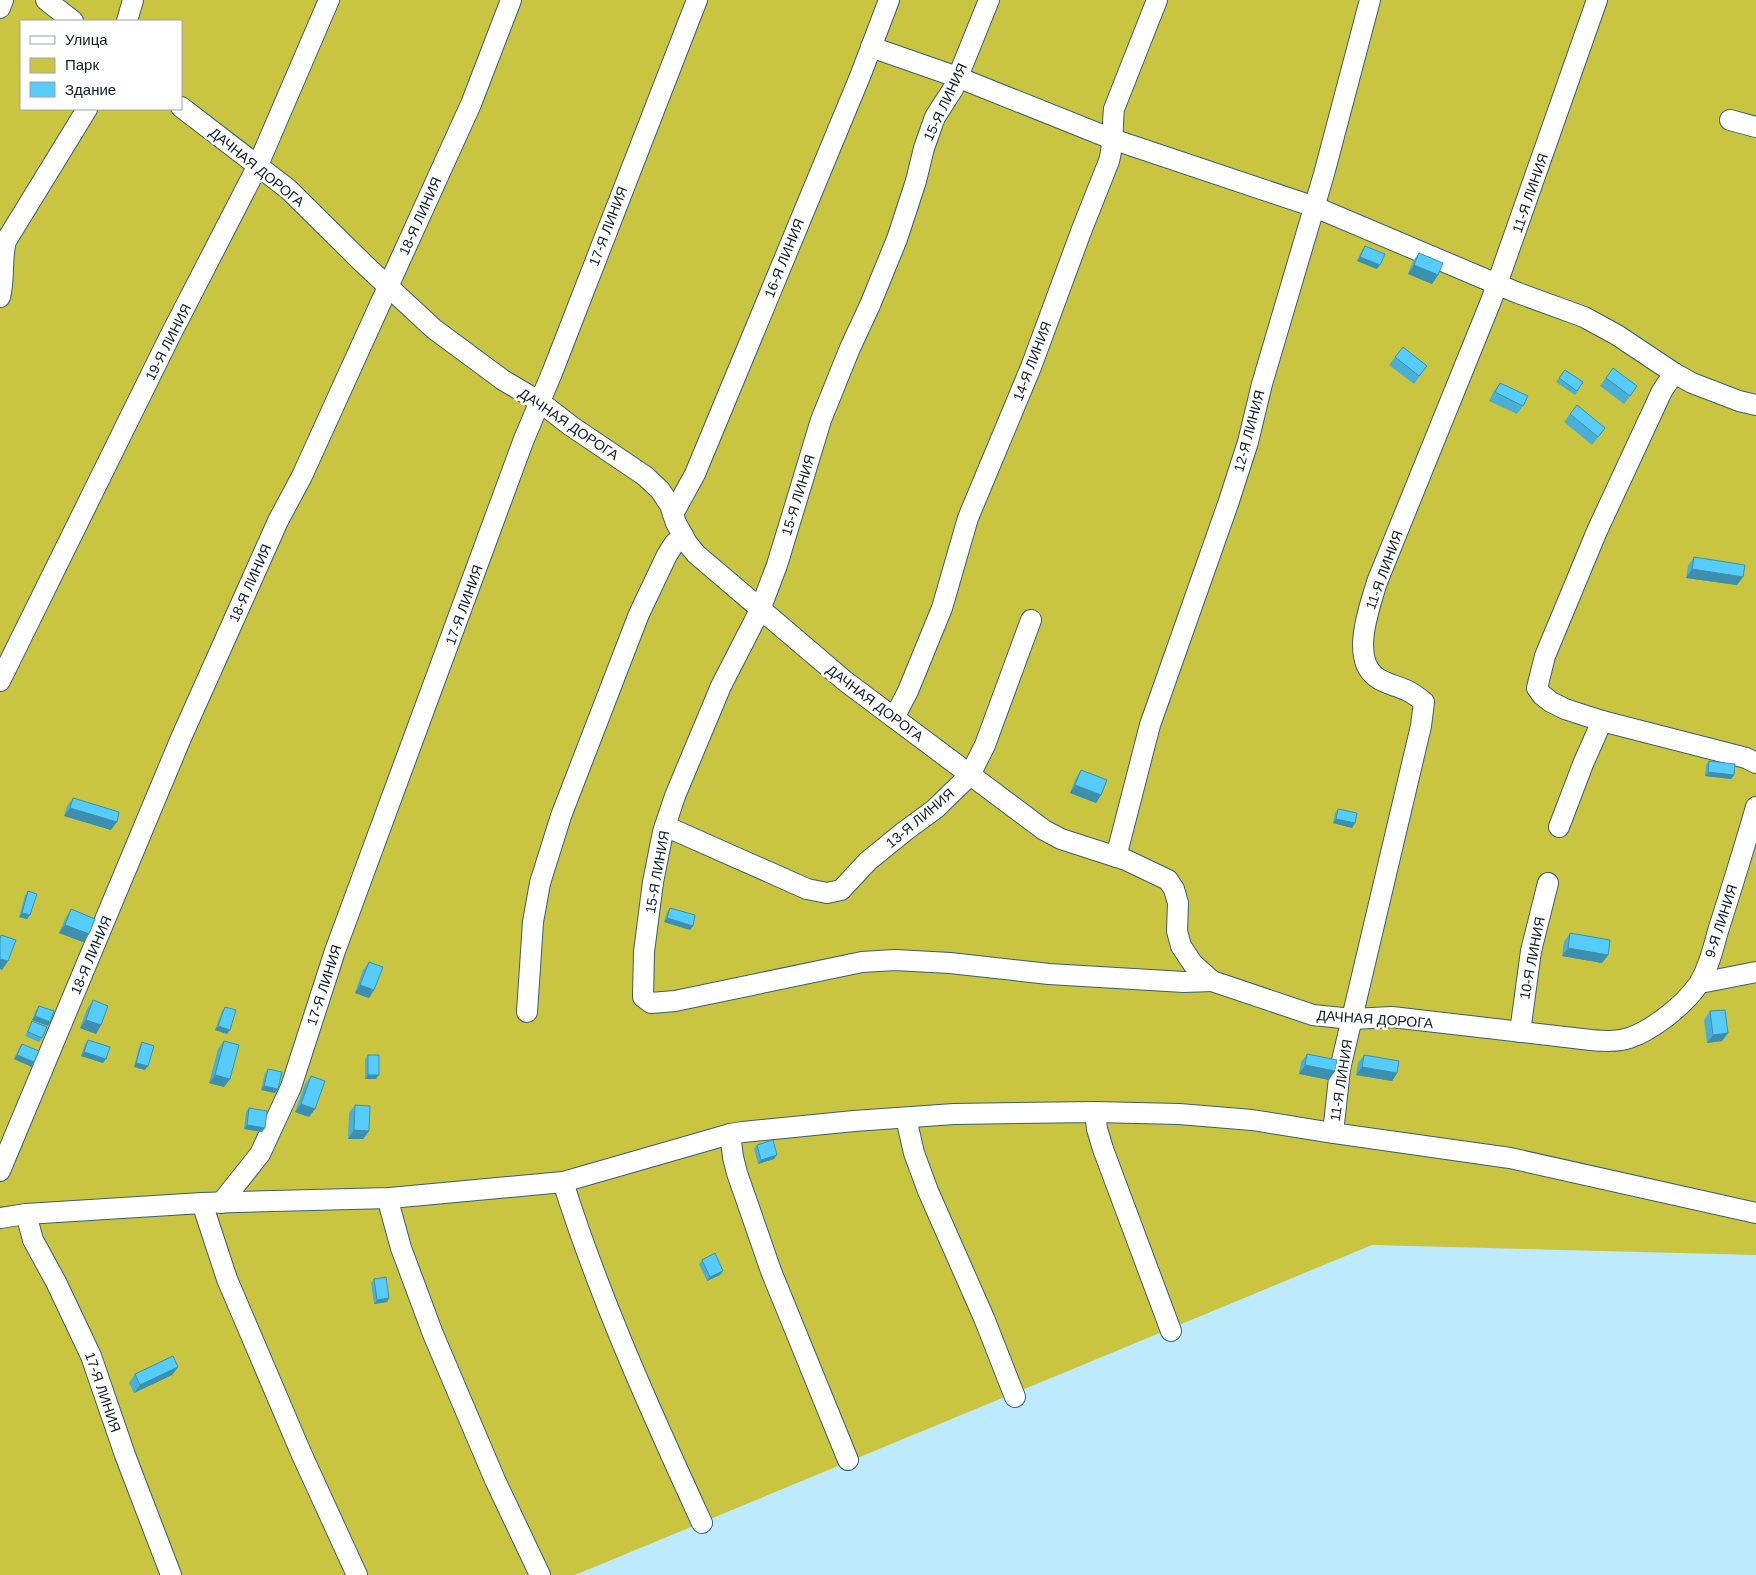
<svg xmlns="http://www.w3.org/2000/svg" width="1756" height="1575" font-family="Helvetica,sans-serif">
	<style>
		.green { fill: #cac541; fill-rule: evenodd }
		.lines { fill: none; stroke-linecap: round; stroke-linejoin: round }
		.street-casing { stroke: #375f70; stroke-width: 22 }
		.street { stroke: #fff; stroke-width: 20 }
		.wall { fill: #4aafd7 }
		.shaded-wall { fill: #3c8faf }
		.building { fill: #56ccfa; stroke: #3c8faf }
		.labels { text-anchor: middle; dominant-baseline: central; stroke-width: 5; stroke-linejoin: round; paint-order: stroke }
		.street-label { font-size: 14px; fill: #0c1c24; stroke: #fff }
	</style>
	<rect width="100%" height="100%" fill="#beeafe"/>
	<path class="green" d="M0,0H1756V1255L1372,1245L575,1575H0ZM21,21H181V109H21Z"/>
	<g class="lines">
		<defs>
			<g id="street">
				<path d="M46,0L73,21"/>
				<path d="M989,0L953,89L935,117L924,148L916,181L897,239L870,305L850,348L821,420L777,565L760,610L721,686L675,796L663,832L653,882L644,952L643,997L651,1003L675,1001L862,962L895,960L950,963L1049,974L1184,982L1212,981"/>
				<path d="M0,8L3,0"/>
				<path d="M127,21L133,0"/>
				<path d="M871,47L957,77L1112,139L1315,207L1518,293L1584,317L1617,335L1674,373L1692,383L1739,401L1756,405"/>
				<path d="M181,107L288,189L365,265L434,329L503,380L540,402L571,426L645,476L660,490L670,505L676,523L687,543L696,554L845,681L1044,830L1061,839L1126,860L1168,880L1174,889L1178,903L1177,931L1181,946L1193,964L1212,981L1313,1015L1352,1019L1392,1017L1591,1040C1604,1041 1617,1042 1629,1038C1653,1030 1684,1005 1698,985C1708,970 1713,949 1718,931C1731,890 1744,849 1756,807"/>
				<path d="M1730,120L1756,127"/>
				<path d="M0,297C5,278 1,259 6,241L87,109"/>
				<path d="M1674,373L1662,391L1597,531L1545,656L1537,688L1542,695L1551,702L1565,709L1602,721L1746,758L1756,763"/>
				<path d="M673,514L695,474L861,74L889,0"/>
				<path d="M0,681L169,338L258,165L329,0"/>
				<path d="M894,718L908,691L942,608L968,518L1031,367L1082,229L1109,161C1114,144 1112,126 1114,109L1157,0"/>
				<path d="M665,826L807,889L827,893L841,890L868,861L905,831L935,809L970,775L985,745L1031,620"/>
				<path d="M1559,827L1583,764L1602,721"/>
				<path d="M1116,857L1150,725L1228,504L1248,442L1262,384L1324,174L1370,0"/>
				<path d="M1700,983L1756,972"/>
				<path d="M527,1012L533,922L540,883L561,816L639,614L667,555L674,544L683,535"/>
				<path d="M1520,1032L1531,951L1548,883"/>
				<path d="M1095,1112L1097,1129L1103,1149L1171,1331"/>
				<path d="M906,1118L914,1153L928,1191L984,1318L1015,1397"/>
				<path d="M1333,1133L1340,1069L1421,726L1424,702C1419,698 1414,694 1408,691C1398,686 1385,684 1376,677C1350,658 1370,606 1377,582L1491,301L1597,0"/>
				<path d="M730,1134L733,1157L737,1173L771,1271L848,1460"/>
				<path d="M0,1171L181,738L278,521L302,476L471,104L511,0"/>
				<path d="M563,1182C600,1299 651,1412 702,1523"/>
				<path d="M390,1198V1208L401,1248L433,1334L495,1480L540,1575"/>
				<path d="M202,1203L227,1279L302,1455L357,1575"/>
				<path d="M221,1203L260,1154L291,1087L335,951L524,439L552,373L697,0"/>
				<path d="M26,1214L33,1240L56,1282L91,1356L125,1455L171,1575"/>
				<path d="M0,1218L26,1214L202,1203L390,1198L563,1182L730,1134L743,1132L854,1121L954,1114L1095,1112L1179,1114L1252,1120L1333,1133L1510,1158L1756,1213"/>
			</g>
		</defs>
		<use href="#street" class="street-casing"/>
		<use href="#street" class="street"/>
	</g>
	<g class="wall">
		<path d="M1365,246L1377,269L1357,261L1362,250Z"/>
		<path d="M1419,253L1438,275L1432,284L1408,274L1413,261Z"/>
		<path d="M1395,357L1427,366L1414,384L1389,365Z"/>
		<path d="M1613,368L1637,386L1624,404L1600,386Z"/>
		<path d="M1565,370L1583,382L1575,395L1556,382Z"/>
		<path d="M1500,383L1523,406L1517,414L1489,401L1494,391Z"/>
		<path d="M1570,414L1605,428L1592,445L1564,422Z"/>
		<path d="M1694,557L1737,585L1686,578L1688,566Z"/>
		<path d="M1709,761L1734,775L1731,779L1705,776L1706,765Z"/>
		<path d="M1081,770L1101,795L1096,803L1070,793L1076,778Z"/>
		<path d="M73,798L111,830L64,816L67,806Z"/>
		<path d="M1338,809L1355,823L1352,828L1333,823L1335,813Z"/>
		<path d="M28,891L30,915L27,919L19,917L25,895Z"/>
		<path d="M670,908L690,930L664,922L667,912Z"/>
		<path d="M71,909L89,934L83,942L59,933L66,917Z"/>
		<path d="M1570,933L1608,955L1602,963L1562,956L1564,942Z"/>
		<path d="M369,962V998L355,993L363,970Z"/>
		<path d="M93,1000L101,1025L96,1034L80,1028L87,1009Z"/>
		<path d="M39,1006L50,1022L48,1026L32,1020L36,1010Z"/>
		<path d="M225,1007L227,1034L215,1030L222,1011Z"/>
		<path d="M1710,1011L1728,1033L1722,1041L1707,1043L1704,1020Z"/>
		<path d="M32,1021L42,1038L39,1042L25,1036L30,1025Z"/>
		<path d="M88,1040L106,1059L103,1063L81,1056L85,1044Z"/>
		<path d="M224,1041L230,1079L224,1087L209,1083L218,1049Z"/>
		<path d="M142,1042L145,1070L134,1067L139,1047Z"/>
		<path d="M22,1044L34,1062L32,1067L14,1059L19,1048Z"/>
		<path d="M1307,1054L1335,1071L1329,1080L1299,1074L1301,1062Z"/>
		<path d="M368,1055L376,1079H365V1059Z"/>
		<path d="M1364,1055L1397,1073L1392,1081L1356,1075L1358,1063Z"/>
		<path d="M268,1069L278,1089L275,1093L261,1090L265,1073Z"/>
		<path d="M311,1076L315,1109L309,1117L295,1112L305,1084Z"/>
		<path d="M355,1105L369,1131L363,1139H348L349,1113Z"/>
		<path d="M249,1108L262,1132L244,1129L246,1112Z"/>
		<path d="M757,1145L774,1159L758,1164L754,1149Z"/>
		<path d="M702,1260L720,1275L707,1281L699,1264Z"/>
		<path d="M374,1279L389,1298L387,1302L374,1304L371,1283Z"/>
		<path d="M178,1367L172,1375L134,1393L129,1383L135,1374Z"/>
	</g>
	<g class="shaded-wall">
		<path d="M1360,257L1380,265L1377,269L1357,261Z"/>
		<path d="M1414,265L1438,275L1432,284L1408,274Z"/>
		<path d="M1692,569L1743,577L1737,585L1686,578Z"/>
		<path d="M1708,772L1734,775L1731,779L1705,776Z"/>
		<path d="M1075,785L1101,795L1096,803L1070,793Z"/>
		<path d="M70,808L117,822L111,830L64,816Z"/>
		<path d="M1336,819L1355,823L1352,828L1333,823Z"/>
		<path d="M22,913L30,915L27,919L19,917Z"/>
		<path d="M667,918L693,926L690,930L664,922Z"/>
		<path d="M65,925L89,934L83,942L59,933Z"/>
		<path d="M1568,948L1608,955L1602,963L1562,956Z"/>
		<path d="M0,959L8,961L2,970L0,969Z"/>
		<path d="M360,985L374,990L369,998L355,993Z"/>
		<path d="M35,1016L50,1022L48,1026L32,1020Z"/>
		<path d="M86,1020L101,1025L96,1034L80,1028Z"/>
		<path d="M218,1026L230,1030L227,1034L215,1030Z"/>
		<path d="M1728,1033L1722,1041L1707,1043L1713,1035Z"/>
		<path d="M84,1052L106,1059L103,1063L81,1056Z"/>
		<path d="M17,1055L34,1062L32,1067L14,1059Z"/>
		<path d="M136,1063L148,1066L145,1070L134,1067Z"/>
		<path d="M1305,1065L1335,1071L1329,1080L1299,1074Z"/>
		<path d="M1362,1067L1397,1073L1392,1081L1356,1075Z"/>
		<path d="M215,1075L230,1079L224,1087L209,1083Z"/>
		<path d="M368,1075H379L376,1079H365Z"/>
		<path d="M264,1086L278,1089L275,1093L261,1090Z"/>
		<path d="M301,1104L315,1109L309,1117L295,1112Z"/>
		<path d="M247,1125L265,1128L262,1132L244,1129Z"/>
		<path d="M354,1130L369,1131L363,1139H348Z"/>
		<path d="M777,1155L774,1159L758,1164L761,1160Z"/>
		<path d="M723,1271L720,1275L707,1281L710,1277Z"/>
		<path d="M389,1298L387,1302L374,1304L377,1300Z"/>
		<path d="M178,1367L172,1375L134,1393L140,1385Z"/>
	</g>
	<g class="building">
		<path d="M1365,246L1385,254L1380,265L1360,257Z"/>
		<path d="M1419,253L1443,263L1438,275L1414,265Z"/>
		<path d="M1403,347L1427,366L1419,376L1395,357Z"/>
		<path d="M1613,368L1637,386L1630,396L1606,378Z"/>
		<path d="M1565,370L1583,382L1577,391L1559,378Z"/>
		<path d="M1500,383L1528,396L1523,406L1495,392Z"/>
		<path d="M1577,405L1605,428L1598,437L1570,414Z"/>
		<path d="M1694,557L1745,565L1743,577L1692,569Z"/>
		<path d="M1709,761L1735,764L1734,775L1708,772Z"/>
		<path d="M1081,770L1107,780L1101,795L1075,785Z"/>
		<path d="M73,798L119,812L117,822L70,808Z"/>
		<path d="M1338,809L1357,813L1355,823L1336,819Z"/>
		<path d="M28,891L37,894L30,915L22,913Z"/>
		<path d="M670,908L695,915L693,926L667,918Z"/>
		<path d="M71,909L95,919L89,934L65,925Z"/>
		<path d="M1570,933L1610,940L1608,955L1568,948Z"/>
		<path d="M1,935L16,940L8,961L0,959V939Z"/>
		<path d="M369,962L383,967L374,990L360,985Z"/>
		<path d="M93,1000L108,1006L101,1025L86,1020Z"/>
		<path d="M39,1006L54,1011L50,1022L35,1016Z"/>
		<path d="M225,1007L236,1010L230,1030L218,1026Z"/>
		<path d="M1725,1010L1728,1033L1713,1035L1710,1011Z"/>
		<path d="M32,1021L47,1027L42,1038L28,1032Z"/>
		<path d="M88,1040L110,1047L106,1059L84,1052Z"/>
		<path d="M224,1041L239,1045L230,1079L215,1075Z"/>
		<path d="M142,1042L154,1046L148,1066L136,1063Z"/>
		<path d="M22,1044L39,1051L34,1062L17,1055Z"/>
		<path d="M1307,1054L1337,1060L1335,1071L1305,1065Z"/>
		<rect x="368" y="1055" width="11" height="20"/>
		<path d="M1364,1055L1399,1061L1397,1073L1362,1067Z"/>
		<path d="M268,1069L282,1072L278,1089L264,1086Z"/>
		<path d="M311,1076L325,1081L315,1109L301,1104Z"/>
		<path d="M355,1105L370,1106L369,1131L354,1130Z"/>
		<path d="M249,1108L267,1111L265,1128L247,1125Z"/>
		<path d="M773,1140L777,1155L761,1160L757,1145Z"/>
		<path d="M715,1253L723,1271L710,1277L702,1260Z"/>
		<path d="M386,1277L389,1298L377,1300L374,1279Z"/>
		<path d="M173,1356L178,1367L140,1385L135,1374Z"/>
	</g>
	<g class="labels">
		<g class="street-label">
			<text transform="translate(945 102) rotate(-65)">15-Я ЛИНИЯ</text>
			<text transform="translate(257 167) rotate(39)">ДАЧНАЯ ДОРОГА</text>
			<text transform="translate(1530 193) rotate(-71)">11-Я ЛИНИЯ</text>
			<text transform="translate(420 216) rotate(-66)">18-Я ЛИНИЯ</text>
			<text transform="translate(608 226) rotate(-69)">17-Я ЛИНИЯ</text>
			<text transform="translate(784 258) rotate(-68)">16-Я ЛИНИЯ</text>
			<text transform="translate(168 342) rotate(-63)">19-Я ЛИНИЯ</text>
			<text transform="translate(1032 361) rotate(-69)">14-Я ЛИНИЯ</text>
			<text transform="translate(569 424) rotate(34)">ДАЧНАЯ ДОРОГА</text>
			<text transform="translate(1249 431) rotate(-75)">12-Я ЛИНИЯ</text>
			<text transform="translate(798 495) rotate(-73)">15-Я ЛИНИЯ</text>
			<text transform="translate(1384 570) rotate(-70)">11-Я ЛИНИЯ</text>
			<text transform="translate(250 583) rotate(-66)">18-Я ЛИНИЯ</text>
			<text transform="translate(464 605) rotate(-70)">17-Я ЛИНИЯ</text>
			<text transform="translate(875 703) rotate(37)">ДАЧНАЯ ДОРОГА</text>
			<text transform="translate(920 818) rotate(-40)">13-Я ЛИНИЯ</text>
			<text transform="translate(657 872) rotate(-80)">15-Я ЛИНИЯ</text>
			<text transform="translate(1721 921) rotate(-72)">9-Я ЛИНИЯ</text>
			<text transform="translate(91 955) rotate(-67)">18-Я ЛИНИЯ</text>
			<text transform="translate(1532 958) rotate(-79)">10-Я ЛИНИЯ</text>
			<text transform="translate(324 985) rotate(-72)">17-Я ЛИНИЯ</text>
			<text transform="translate(1375 1019) rotate(4)">ДАЧНАЯ ДОРОГА</text>
			<text transform="translate(1341 1080) rotate(-81)">11-Я ЛИНИЯ</text>
			<text transform="translate(103 1392) rotate(71)">17-Я ЛИНИЯ</text>
		</g>
	</g>
	<rect x="20" y="20" width="162" height="90" fill="#ffffff" stroke="#9ea4a7"/>
	<rect x="30" y="36" width="25" height="8" fill="#ffffff" stroke="#9ea4a7"/>
	<text x="65" y="45" font-size="15" fill="#0c1c24">Улица</text>
	<rect x="30" y="58" width="25" height="15" fill="#cac541" stroke="#9ea4a7"/>
	<text x="65" y="70" font-size="15" fill="#0c1c24">Парк</text>
	<rect x="30" y="82" width="25" height="15" fill="#56ccfa" stroke="#9ea4a7"/>
	<text x="65" y="95" font-size="15" fill="#0c1c24">Здание</text>
</svg>
